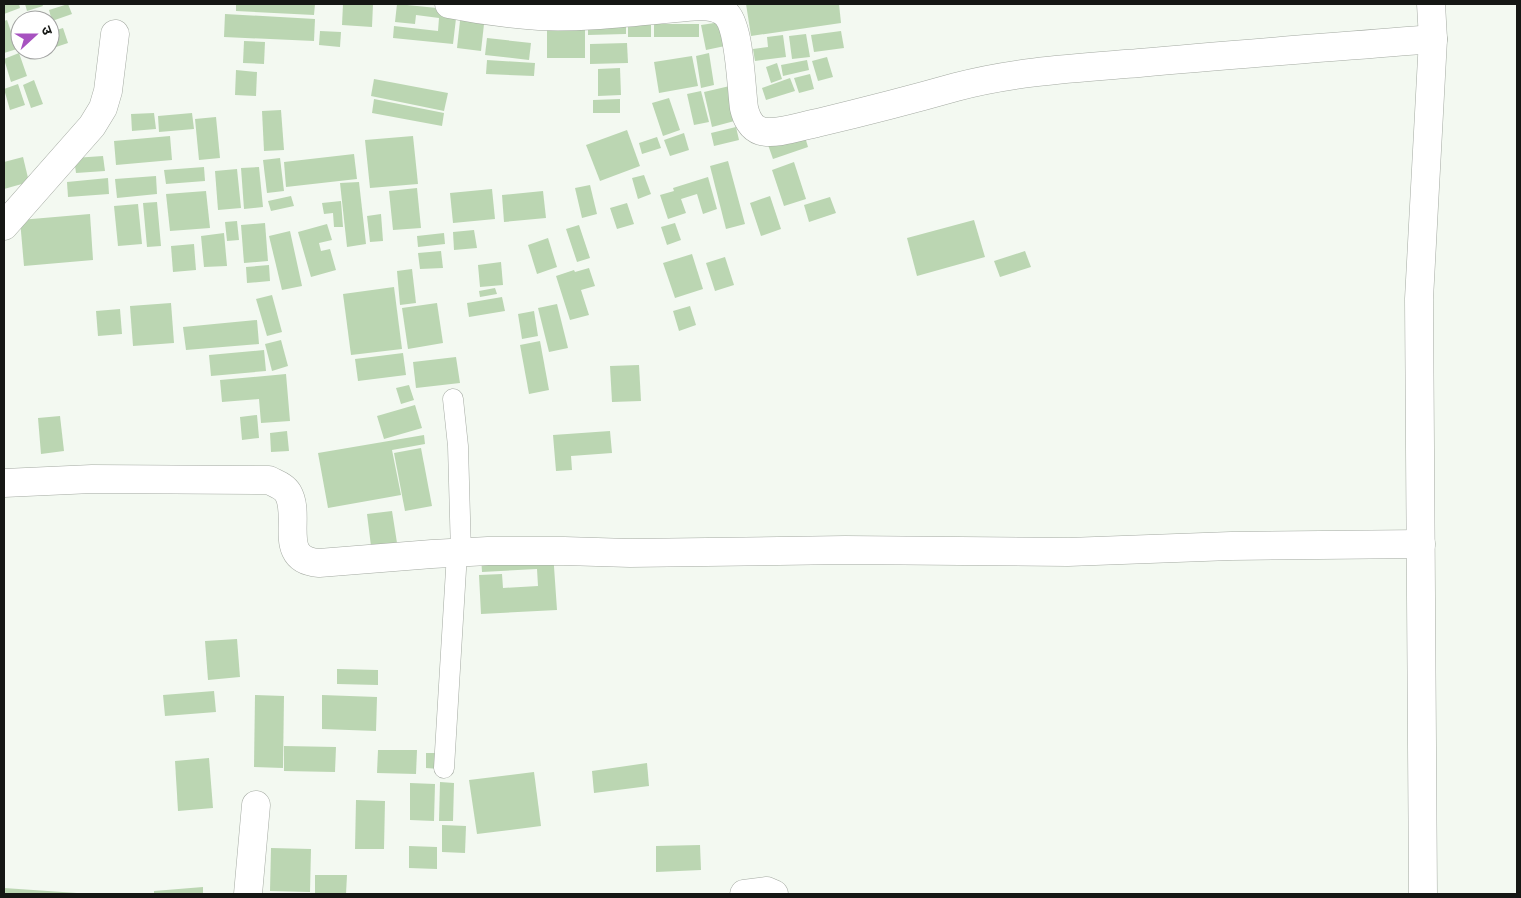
<svg xmlns="http://www.w3.org/2000/svg" width="1521" height="898" font-family="Lato,'Noto Sans Devanagari',sans-serif">
	<style>
		.building { fill: #bbd6b2 }
		.lines { fill: none; stroke-linecap: round; stroke-linejoin: round }
		.lane-casing { stroke: #a4aaa2; stroke-width: 21 }
		.street-casing { stroke: #a4aaa2; stroke-width: 29 }
		.lane { stroke: #fff; stroke-width: 20 }
		.street { stroke: #fff; stroke-width: 28 }
	</style>
	<rect width="100%" height="100%" fill="#f3f9f1"/>
	<g class="building">
		<path d="M4,4H19L20,8L4,14Z"/>
		<path d="M25,4H42L43,6L27,11Z"/>
		<path d="M68,4L72,14L52,21L49,10Z"/>
		<path d="M236,4H315L314,15L236,11Z"/>
		<path d="M343,4H373L372,27L342,25Z"/>
		<path d="M397,4L457,10L453,44L393,38L394,26L438,31L439,18L416,15L415,24L395,22Z"/>
		<path d="M746,4H839L841,23L751,36Z"/>
		<path d="M461,12L485,15L481,51L457,48Z"/>
		<path d="M225,14L315,19L314,41L224,37Z"/>
		<path d="M585,18V58H547V19Z"/>
		<path d="M7,20L17,49L4,53V21Z"/>
		<path d="M588,22H626V34L588,35Z"/>
		<path d="M721,22L725,46L706,50L701,25Z"/>
		<rect x="628" y="24" width="23" height="13"/>
		<rect x="654" y="24" width="45" height="13"/>
		<path d="M63,28L68,43L50,49V32Z"/>
		<path d="M320,31L341,32L340,47L319,45Z"/>
		<path d="M841,31L844,48L814,52L811,35Z"/>
		<path d="M806,34L810,57L792,59L789,36Z"/>
		<path d="M783,35L786,57L755,61L753,49L768,47L767,37Z"/>
		<path d="M487,38L531,43L529,60L485,55Z"/>
		<path d="M244,41L265,42L264,64L243,63Z"/>
		<path d="M627,43L628,63L590,64V44Z"/>
		<path d="M19,53L27,76L11,82L4,59Z"/>
		<path d="M709,53L714,85L701,88L696,56Z"/>
		<path d="M692,56L698,86L659,93L654,62Z"/>
		<path d="M827,57L833,77L818,81L812,61Z"/>
		<path d="M487,60L535,63L534,76L486,74Z"/>
		<path d="M807,60L809,70L783,76L781,65Z"/>
		<path d="M777,63L782,79L771,83L766,67Z"/>
		<path d="M620,68L621,95L598,96V69Z"/>
		<path d="M236,70L257,72L256,96L235,95Z"/>
		<path d="M810,74L814,89L799,93L794,78Z"/>
		<path d="M790,78L795,91L766,100L762,88Z"/>
		<path d="M374,79L448,93L444,111L371,96Z"/>
		<path d="M34,80L43,104L31,108L23,85Z"/>
		<path d="M18,84L25,105L10,110L4,89Z"/>
		<path d="M734,85L742,119L712,127L704,92Z"/>
		<path d="M701,91L709,122L694,125L687,94Z"/>
		<path d="M669,98L680,130L663,136L652,103Z"/>
		<path d="M374,99L444,113L442,126L372,113Z"/>
		<path d="M620,99V113H593V100Z"/>
		<path d="M281,110L284,150L264,151L262,111Z"/>
		<path d="M154,113L156,129L132,131L131,114Z"/>
		<path d="M192,113L194,129L159,132L158,116Z"/>
		<path d="M216,117L220,158L199,160L195,119Z"/>
		<path d="M736,127L739,140L714,146L711,133Z"/>
		<path d="M627,130L640,166L600,181L586,145Z"/>
		<path d="M803,130L808,147L773,159L767,142Z"/>
		<path d="M684,133L689,150L670,156L664,140Z"/>
		<path d="M170,136L172,160L116,165L114,141Z"/>
		<path d="M413,136L418,184L370,188L365,140Z"/>
		<path d="M657,137L661,148L642,154L639,143Z"/>
		<path d="M354,154L357,179L286,187L284,162Z"/>
		<path d="M103,156L105,171L76,173L74,158Z"/>
		<path d="M23,157L29,182L4,189V162Z"/>
		<path d="M280,158L284,191L267,193L263,160Z"/>
		<path d="M728,161L745,224L726,229L710,166Z"/>
		<path d="M794,162L806,199L784,206L772,170Z"/>
		<path d="M204,167L205,181L166,184L164,170Z"/>
		<path d="M259,167L263,207L244,209L241,168Z"/>
		<path d="M237,169L241,208L218,210L215,171Z"/>
		<path d="M644,175L651,194L638,199L632,178Z"/>
		<path d="M156,176L157,194L117,198L115,179Z"/>
		<path d="M708,177L717,209L703,214L697,194L681,199L686,213L668,219L660,195L674,191L673,188Z"/>
		<path d="M108,178L109,194L68,197L67,182Z"/>
		<path d="M359,182L366,244L347,247L340,183Z"/>
		<path d="M590,185L597,214L582,218L575,188Z"/>
		<path d="M417,188L421,228L393,230L389,191Z"/>
		<path d="M492,189L495,219L453,223L450,193Z"/>
		<path d="M206,191L210,228L170,231L166,194Z"/>
		<path d="M543,191L546,218L504,222L502,195Z"/>
		<path d="M291,196L294,206L271,211L268,201Z"/>
		<path d="M770,196L781,229L761,236L750,203Z"/>
		<path d="M830,197L836,213L809,222L804,205Z"/>
		<path d="M341,201L343,227H334L333,213L324,214L322,203Z"/>
		<path d="M157,202L161,246L147,247L143,203Z"/>
		<path d="M627,203L634,224L617,229L610,208Z"/>
		<path d="M138,204L142,244L118,246L114,206Z"/>
		<path d="M90,214L93,260L24,266L20,220Z"/>
		<path d="M381,214L383,241L370,242L367,216Z"/>
		<path d="M974,220L985,257L917,276L907,238Z"/>
		<path d="M237,221L239,240L227,241L225,222Z"/>
		<path d="M265,223L268,261L244,263L241,225Z"/>
		<path d="M675,223L681,240L667,245L661,227Z"/>
		<path d="M327,224L332,240L319,243L321,251L330,249L336,270L311,277L298,232Z"/>
		<path d="M579,225L590,258L577,262L566,229Z"/>
		<path d="M474,230L477,248L454,250L453,232Z"/>
		<path d="M290,231L302,286L282,290L269,236Z"/>
		<path d="M224,233L227,266L204,267L201,236Z"/>
		<path d="M444,233L445,244L418,247L417,236Z"/>
		<path d="M548,238L557,267L537,274L528,245Z"/>
		<path d="M194,244L196,270L173,272L171,246Z"/>
		<path d="M441,251L443,268L420,269L418,253Z"/>
		<path d="M1025,251L1031,267L1000,277L994,261Z"/>
		<path d="M692,254L703,289L675,298L663,263Z"/>
		<path d="M725,257L734,285L715,291L706,263Z"/>
		<path d="M501,262L503,285L480,287L478,265Z"/>
		<path d="M269,265L270,281L247,283L246,267Z"/>
		<path d="M589,268L595,286L581,290L589,315L570,320L556,276L574,270L575,272Z"/>
		<path d="M412,269L416,303L400,305L397,271Z"/>
		<path d="M394,287L402,349L351,355L343,294Z"/>
		<path d="M495,288L497,294L480,297L479,291Z"/>
		<path d="M272,295L282,332L267,336L256,299Z"/>
		<path d="M502,297L505,311L469,317L467,303Z"/>
		<path d="M171,303L174,343L133,346L130,306Z"/>
		<path d="M437,303L443,343L408,349L402,308Z"/>
		<path d="M557,304L568,348L549,352L538,308Z"/>
		<path d="M690,306L696,325L679,331L673,311Z"/>
		<path d="M120,309L122,334L98,336L96,311Z"/>
		<path d="M534,311L538,336L522,339L518,314Z"/>
		<path d="M257,320L259,344L186,350L183,327Z"/>
		<path d="M281,340L288,366L272,371L265,344Z"/>
		<path d="M540,341L549,390L529,394L520,345Z"/>
		<path d="M264,350L266,371L211,376L209,355Z"/>
		<path d="M403,353L406,375L358,381L355,359Z"/>
		<path d="M456,357L460,383L416,388L413,362Z"/>
		<path d="M639,365L641,401L612,402L610,366Z"/>
		<path d="M286,374L290,421L261,423L259,399L222,402L220,380Z"/>
		<path d="M409,385L414,400L401,404L396,388Z"/>
		<path d="M415,405L422,428L384,439L377,416Z"/>
		<path d="M257,415L259,438L242,440L240,417Z"/>
		<path d="M60,416L64,451L41,454L38,418Z"/>
		<path d="M287,431L289,451L271,452L270,433Z"/>
		<path d="M610,431L612,453L571,456L572,470L556,471L553,435Z"/>
		<path d="M424,435L425,444L392,450L401,495L328,508L318,453Z"/>
		<path d="M421,448L432,506L405,511L394,453Z"/>
		<path d="M392,511L397,543L371,546L367,514Z"/>
		<path d="M553,552L557,610L481,614L479,575L502,574L503,588L538,586L537,569L482,572L481,556Z"/>
		<path d="M237,639L240,677L208,680L205,641Z"/>
		<path d="M337,669L378,670V685L337,684Z"/>
		<path d="M214,691L216,712L165,716L163,695Z"/>
		<path d="M255,695L284,696L283,768L254,767Z"/>
		<path d="M322,695L377,697L376,731L322,729Z"/>
		<path d="M284,746L336,747L335,772L284,771Z"/>
		<path d="M378,750H417L416,774L377,773Z"/>
		<path d="M426,753H441L440,769L426,768Z"/>
		<path d="M209,758L213,808L178,811L175,761Z"/>
		<path d="M647,763L649,786L594,793L592,771Z"/>
		<path d="M534,772L541,826L477,834L469,780Z"/>
		<path d="M440,782L454,783L453,821H439Z"/>
		<path d="M410,783L435,784L434,821L410,820Z"/>
		<path d="M356,800L385,801L384,849H355Z"/>
		<path d="M442,825L466,826L465,853L442,852Z"/>
		<path d="M700,845L701,870L656,872V846Z"/>
		<path d="M409,846L437,847V869L409,868Z"/>
		<path d="M271,848L311,849L310,892L270,891Z"/>
		<path d="M315,875H347L346,894H315Z"/>
		<path d="M203,887V894H154V891Z"/>
		<path d="M4,888L77,893L76,894H4Z"/>
	</g>
	<g class="lines">
		<defs>
			<g id="lane">
				<path d="M453,399L458,446L461,553"/>
				<path d="M444,768L457,553"/>
			</g>
			<g id="street">
				<path d="M449,4C479,10 509,14 539,16C585,18 631,12 676,8C692,7 715,2 727,15C740,30 741,87 744,108C746,117 751,128 761,131C776,135 801,126 817,123C863,112 910,100 956,87C1016,71 1078,68 1139,63C1237,54 1335,47 1433,39"/>
				<path d="M4,226L92,126L103,108L108,91L115,34"/>
				<path d="M4,483L92,479L269,480C276,484 284,486 288,493C302,517 276,560 319,563L432,554L488,551H564L630,553L845,550L1068,552L1231,546L1421,544"/>
				<path d="M248,894L256,805"/>
				<path d="M744,894L767,891L774,894"/>
				<path d="M1423,894L1419,299L1433,39L1431,4"/>
			</g>
		</defs>
		<use href="#lane" class="lane-casing"/>
		<use href="#street" class="street-casing"/>
		<use href="#lane" class="lane"/>
		<use href="#street" class="street"/>
	</g>
	<rect width="1521" height="898" fill="none" stroke="#151714" stroke-width="10"/>
	<g transform="translate(35 35) rotate(69)"><circle r="24" fill="#ffffff" stroke="#a1a2a1"/>
	<path d="M0-4L9 19L0 12L-9 19Z" fill="#a752c0"/>
	<text y="-8" font-size="14" font-weight="bold" text-anchor="middle" fill="#151714">उ</text>
	</g>
</svg>
